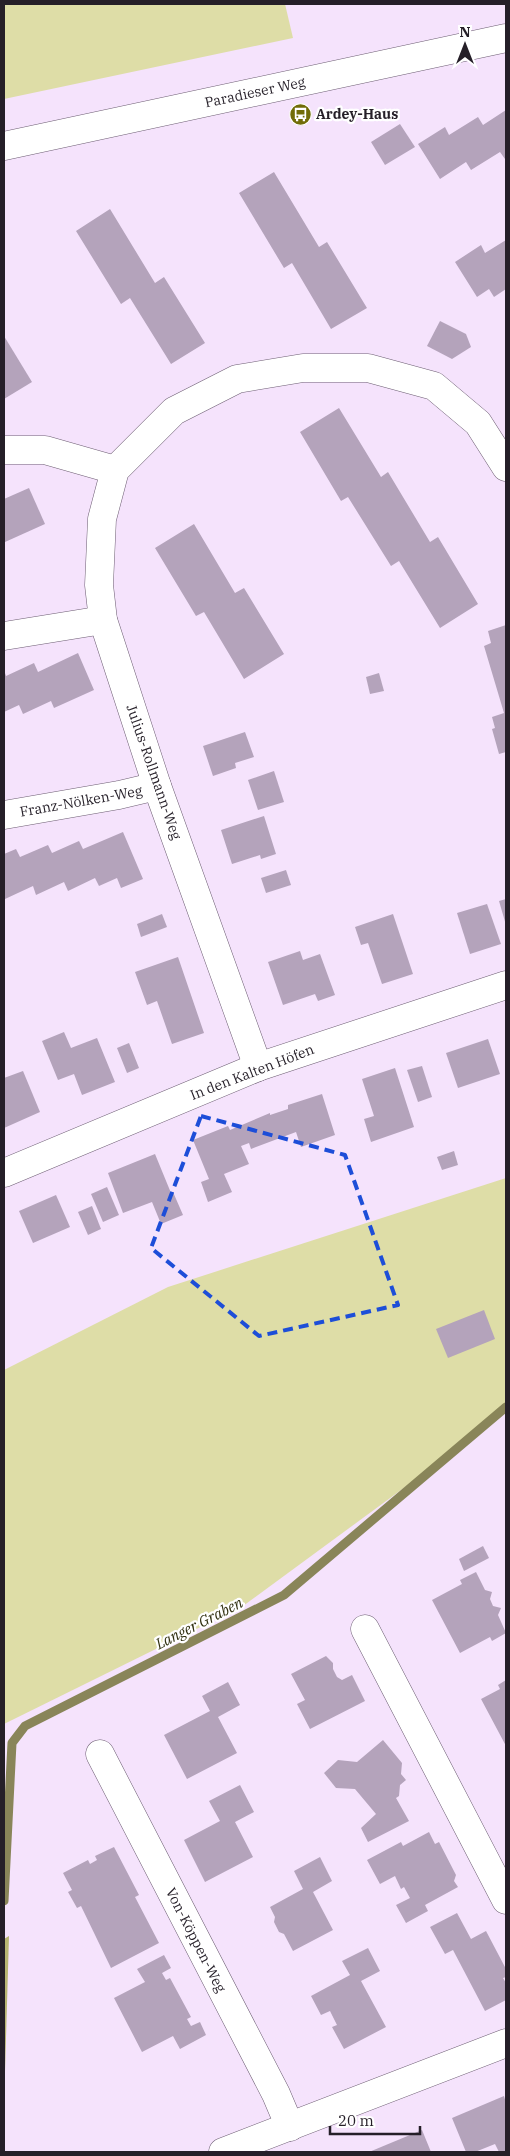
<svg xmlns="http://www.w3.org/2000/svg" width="510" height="2156" font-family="'IBM Plex Serif',serif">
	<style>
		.green { fill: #dedda7 }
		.forest { fill: #b8b572 }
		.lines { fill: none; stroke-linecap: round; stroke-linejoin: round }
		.stream { stroke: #898559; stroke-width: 9 }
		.building { fill: #b4a3bb }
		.minor-casing { stroke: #6d5e73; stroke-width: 29 }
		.tertiary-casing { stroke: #6d5e73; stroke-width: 29 }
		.minor { stroke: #fff; stroke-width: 28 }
		.tertiary { stroke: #fff; stroke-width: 28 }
		.marked { fill: none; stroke: #1d4ed8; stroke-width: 4; stroke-dasharray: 10 6; stroke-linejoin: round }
		.labels { text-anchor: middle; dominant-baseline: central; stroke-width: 4.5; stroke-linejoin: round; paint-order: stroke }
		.street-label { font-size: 14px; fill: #251f28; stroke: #fff }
		.poi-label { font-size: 14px; font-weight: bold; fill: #251f28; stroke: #fff; text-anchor: start }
		.water-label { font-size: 15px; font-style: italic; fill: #2f2e0f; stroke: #fff }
	</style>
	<rect width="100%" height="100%" fill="#f5e3fc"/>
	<g class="green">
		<path d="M4,4H285L293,38L4,99Z"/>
		<path d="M506,1178V1407L461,1446L243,1606L4,1724V1370L168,1287Z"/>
	</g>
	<path class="forest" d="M9,1936L4,2106V1939Z"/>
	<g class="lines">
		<path class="stream" d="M4,1901L12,1743L25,1726L284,1595L506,1407"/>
	</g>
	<g class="building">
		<path d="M506,110V158L505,159L500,152L471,170L466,162L440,179L418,144L445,127L449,135L478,117L483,125Z"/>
		<path d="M400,124L415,147L385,165L371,142Z"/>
		<path d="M274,172L319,247L327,242L367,308L331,329L292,263L284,268L239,193Z"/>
		<path d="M110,209L155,283L164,277L205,343L171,364L130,298L121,304L76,231Z"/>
		<path d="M506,240V289L494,297L489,289L477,297L455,262L481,245L485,253Z"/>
		<path d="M440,321L466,334L471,347L452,359L427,346Z"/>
		<path d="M4,336L32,382L4,399Z"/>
		<path d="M339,408L381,477L388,472L430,542L438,537L478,604L440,628L399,561L391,566L348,497L341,501L300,432Z"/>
		<path d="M29,488L45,524L5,542L4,499Z"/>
		<path d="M194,524L235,593L244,588L284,654L244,679L204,612L196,616L155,548Z"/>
		<path d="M506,625V752L499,754L492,729L495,728L492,717L504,713L484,646L491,643L488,631Z"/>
		<path d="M78,653L94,690L54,708L51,701L23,714L19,705L4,712V670L6,676L34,663L38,672Z"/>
		<path d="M379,673L384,691L370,694L366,677Z"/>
		<path d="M245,732L254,757L235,763L236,768L213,776L203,746Z"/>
		<path d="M274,771L284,802L258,810L248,780Z"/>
		<path d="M264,816L276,854L261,859L260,855L232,864L221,830Z"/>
		<path d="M123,832L143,879L121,888L117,878L99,886L95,878L68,891L64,882L36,895L33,886L5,899L4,854L16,849L20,857L48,845L52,853L79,841L83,849Z"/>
		<path d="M286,870L291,885L266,893L261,878Z"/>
		<path d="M506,899V925L499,901Z"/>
		<path d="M487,904L501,944L470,954L457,913Z"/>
		<path d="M162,914L167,927L141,937L137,924Z"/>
		<path d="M393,914L413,974L382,984L368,943L361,945L355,927Z"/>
		<path d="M300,951L303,960L320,954L335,995L318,1001L315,994L283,1005L268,962Z"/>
		<path d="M178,957L204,1033L172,1044L157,1001L147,1005L135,972Z"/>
		<path d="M64,1032L71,1048L97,1038L115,1082L82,1095L74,1074L58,1080L42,1041Z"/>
		<path d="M488,1039L500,1074L458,1088L446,1053Z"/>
		<path d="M129,1043L139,1068L127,1073L117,1048Z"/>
		<path d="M422,1066L432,1097L418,1102L407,1070Z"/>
		<path d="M395,1068L414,1127L371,1142L364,1119L374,1116L362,1079Z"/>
		<path d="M23,1071L40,1112L4,1128V1078Z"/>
		<path d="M322,1094L335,1135L301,1147L296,1132L251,1149L249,1143L241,1146L249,1164L224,1174L232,1192L208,1202L201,1182L209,1179L193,1140L228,1126L230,1130L270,1113V1115L288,1109V1105Z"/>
		<path d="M454,1151L458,1165L442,1170L437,1157Z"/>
		<path d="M155,1154L171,1193L173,1192L183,1215L161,1224L152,1202L123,1213L108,1173Z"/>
		<path d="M107,1187L119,1215L103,1222L91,1194Z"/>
		<path d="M56,1195L70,1227L33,1243L19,1211Z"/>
		<path d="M92,1206L101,1229L88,1235L78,1212Z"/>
		<path d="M484,1310L495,1339L448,1358L436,1329Z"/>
		<path d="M483,1546L489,1558L464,1571L459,1559Z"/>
		<path d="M476,1572L485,1590L492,1592L490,1599L493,1606L501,1608L498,1615L506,1633L492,1641L490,1637L460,1653L432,1600L462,1584L460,1580Z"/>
		<path d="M326,1656L333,1663V1669L337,1677L342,1680L352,1675L365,1701L310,1729L297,1704L305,1700L291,1674Z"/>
		<path d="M506,1680V1746L481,1699L500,1689L498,1685Z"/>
		<path d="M228,1682L240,1705L218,1717L237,1753L187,1779L164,1735L210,1711L202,1696Z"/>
		<path d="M383,1740L402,1763L401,1774L406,1780L400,1785L399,1796L396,1798L409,1821L368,1842L361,1828L376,1814L355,1789L336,1788L324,1773L338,1760L357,1762Z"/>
		<path d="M240,1785L254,1812L235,1822L253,1857L205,1882L184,1840L220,1821L209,1801Z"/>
		<path d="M429,1832L435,1844L439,1842L456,1875L454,1881L458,1887L425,1905L428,1911L406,1923L396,1905L410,1898L404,1887L401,1889L395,1876L380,1884L367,1860L401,1842L403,1846Z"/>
		<path d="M114,1847L139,1895L135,1897L159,1943L111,1968L81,1906L77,1908L68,1892L72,1890L63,1873L88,1860L90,1864L97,1860L95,1856Z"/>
		<path d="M320,1857L332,1881L313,1892L333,1930L293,1951L284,1934L279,1932L274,1922L275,1917L270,1907L303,1889L294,1871Z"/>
		<path d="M457,1913L471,1939L486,1931L506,1969V1977L503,1978L506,1983V2000L485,2011L453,1950L445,1954L430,1927Z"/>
		<path d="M368,1948L380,1971L361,1981L386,2027L344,2049L332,2027L337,2025L330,2011L321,2015L311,1996L350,1975L342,1961Z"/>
		<path d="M164,1955L171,1968L162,1973L166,1980L170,1978L191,2017L187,2019L191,2026L200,2022L206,2035L180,2049L173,2036L142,2052L114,1998L145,1982L137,1969Z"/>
		<path d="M504,2096L506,2103V2152H499L495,2144L475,2152H466L452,2118Z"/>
		<path d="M422,2130L431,2152H369Z"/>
	</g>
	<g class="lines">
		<defs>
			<g id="minor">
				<path d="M4,450H45L115,470"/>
				<path d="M4,636L103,620"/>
				<path d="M4,815L119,795L157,786"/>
				<path d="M258,1067L157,786L103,620L99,585L102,519L115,470L174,411L237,379L303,368H368L434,386L478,423L506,467"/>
				<path d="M4,1173L258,1067L506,985"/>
				<path d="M365,1629L506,1900"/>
				<path d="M100,1754L276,2094L290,2127"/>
				<path d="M223,2152L506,2043"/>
			</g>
			<path id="tertiary" d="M4,146L506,38"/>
		</defs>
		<use href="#minor" class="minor-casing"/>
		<use href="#tertiary" class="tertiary-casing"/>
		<use href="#minor" class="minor"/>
		<use href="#tertiary" class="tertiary"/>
	</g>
	<path class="marked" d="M201,1116L345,1155L398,1305L259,1336L151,1248Z"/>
	<defs>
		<symbol id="bus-disc" viewBox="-11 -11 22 22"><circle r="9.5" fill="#716c08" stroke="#fff"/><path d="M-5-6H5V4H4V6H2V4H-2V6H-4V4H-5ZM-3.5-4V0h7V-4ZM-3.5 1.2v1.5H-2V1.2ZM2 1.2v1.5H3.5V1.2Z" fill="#fff"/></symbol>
	</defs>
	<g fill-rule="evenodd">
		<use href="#bus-disc" x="288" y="102" width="25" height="25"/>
	</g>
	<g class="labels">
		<g class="street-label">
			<text transform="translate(255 92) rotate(-12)">Paradieser Weg</text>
			<text transform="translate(154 772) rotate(71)">Julius-Rollmann-Weg</text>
			<text transform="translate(81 801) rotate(-10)">Franz-Nölken-Weg</text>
			<text transform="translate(252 1072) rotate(-21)">In den Kalten Höfen</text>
			<text transform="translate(196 1940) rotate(63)">Von-Köppen-Weg</text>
		</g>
		<g class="poi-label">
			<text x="316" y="114">Ardey-Haus</text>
		</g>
		<g class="water-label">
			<text transform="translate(199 1623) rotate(-27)">Langer Graben</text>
		</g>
	</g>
	<rect width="510" height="2156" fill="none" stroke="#251f28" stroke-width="10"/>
	<g transform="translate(465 45)" stroke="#ffffff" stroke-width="4" paint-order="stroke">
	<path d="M0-4L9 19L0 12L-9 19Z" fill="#251f28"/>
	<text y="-8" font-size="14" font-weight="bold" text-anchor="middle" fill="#251f28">N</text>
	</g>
	<path d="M330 2126v8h90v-8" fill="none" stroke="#251f28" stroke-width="2.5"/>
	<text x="338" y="2126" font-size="15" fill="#251f28" stroke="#ffffff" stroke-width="4" paint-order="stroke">20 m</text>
</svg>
